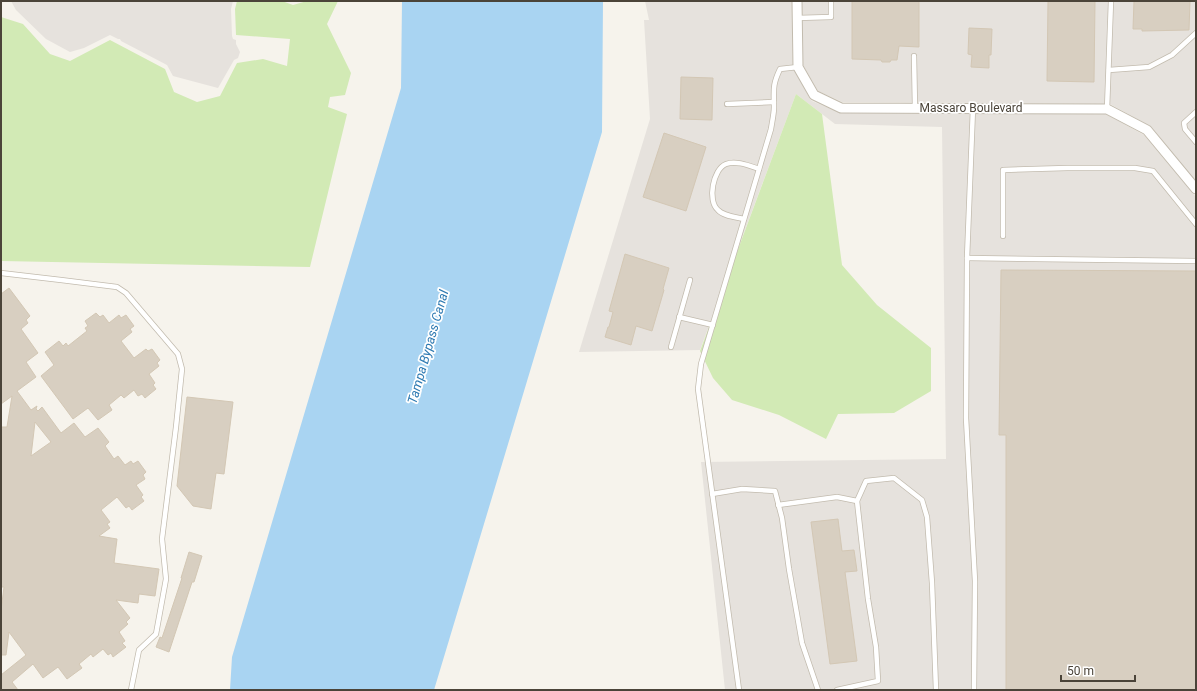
<svg xmlns="http://www.w3.org/2000/svg" width="1197" height="691" font-family="Roboto,sans-serif">
	<style>
		.industrial { fill: #e6e2dd }
		.green { fill: #d2eab5 }
		.water { fill: #a9d4f2 }
		.building { fill: #d8cfc1; stroke: #d3c7b4; fill-rule: evenodd }
		.lines { fill: none; stroke-linecap: round; stroke-linejoin: round }
		.service-casing { stroke: #c2bbae; stroke-width: 6 }
		.minor-casing { stroke: #c2bbae; stroke-width: 11 }
		.service { stroke: #fff; stroke-width: 4.5 }
		.minor { stroke: #fff; stroke-width: 9 }
		.labels { text-anchor: middle; dominant-baseline: central; stroke-width: 3.5; stroke-linejoin: round; paint-order: stroke }
		.street-label { font-size: 12px; fill: #4b4439; stroke: #fff }
		.water-label { font-size: 13px; font-style: italic; fill: #2e7ab2; stroke: #fff }
	</style>
	<rect width="100%" height="100%" fill="#f6f3ec"/>
	<g class="industrial">
		<path d="M11,1H233L231,9L232,36L233,39L236,40V44L240,52L238,58L234,60L218,88L173,76L167,65L121,41L120,39H118L110,35L84,48L70,52L46,39L16,10Z"/>
		<path d="M645,1H792L793,67L810,99L812,101L841,113L1106,114L1144,135L1196,197V690H725L701,462L946,459L942,127L835,124L796,94L700,350L579,352L650,119L644,20H649Z"/>
		<path d="M802,1H1196V180L1150,126L1110,104L842,102L818,91L803,65Z"/>
	</g>
	<g class="green">
		<path d="M237,1H282L293,5L307,1H338L327,24L351,73L345,95L330,97L328,107L347,114L310,267L1,261V17L23,24L50,54L70,61L110,40L165,69L174,92L197,102L220,96L237,63L263,59L287,66L290,39L236,35L235,9Z"/>
		<path d="M796,94L822,114L842,265L877,305L931,348V391L894,413L838,414L826,439L779,415L732,400L713,378L700,351Z"/>
	</g>
	<path class="water" d="M402,1H603L602,132L434,690H230L232,657L401,88Z"/>
	<g class="building">
		<path d="M852,1H919V47L899,46L897,60H891L890,62H882L881,60L852,59Z"/>
		<path d="M1048,1H1095L1094,82L1047,81Z"/>
		<path d="M1134,1H1190L1189,30L1142,31V29H1133Z"/>
		<path d="M969,28L992,29L991,55H989V68L971,67L972,55L968,54Z"/>
		<path d="M681,77L713,78L712,120L680,119Z"/>
		<path d="M664,133L706,147L686,211L643,197Z"/>
		<path d="M625,254L669,268L663,289L664,290L652,331L636,326L631,345L605,337L608,327H609L613,312L609,311Z"/>
		<path d="M1001,270L1196,271V690H1006V435H999Z"/>
		<path d="M9,288L30,316L26,320L28,323L21,329L38,353L26,362L36,377L17,391L31,410L37,406L36,409L38,411L42,407L61,433L74,423L85,437L98,428L109,442L105,446L114,459L118,456L125,465L131,461L133,464L138,461L146,472L143,475L145,479L136,485L143,495L141,497L144,501L132,510L129,506L126,508L117,497L101,510L110,522L107,524L110,528L99,536L117,539L114,563L159,569L155,596L139,594L138,603L116,600L130,618L126,622L128,624L119,632L125,641L122,643L126,647L113,657L111,653L108,655L103,649L93,657L91,654L79,664L82,668L67,679L58,667L43,678L33,664L12,682L18,690H1V675L26,655L9,632L6,655H1V610L4,587H1V427H7L12,396L1,404V294ZM35,422L51,442L31,456Z"/>
		<path d="M96,313L100,317L103,315L109,323L119,315L121,318L126,315L134,326L130,329L132,332L121,341L134,358L146,349L148,351L152,349L160,360L157,363L159,366L149,374L155,383L153,385L156,389L145,398L142,394L138,396L134,390L124,398L121,395L109,405L112,410L98,420L88,408L73,419L41,376L54,365L45,352L59,341L63,346L66,343L68,346L87,331L85,328L88,326L85,321Z"/>
		<path d="M187,397L233,402L224,474L216,473L211,509L193,506L177,486Z"/>
		<path d="M838,519L842,551L854,550L857,571L845,572L857,661L830,664L811,522Z"/>
		<path d="M189,552L202,556L194,582H192L169,652L156,647L160,637L162,638L182,578H181Z"/>
	</g>
	<g class="lines">
		<defs>
			<g id="service">
				<path d="M797,18L831,17V1"/>
				<path d="M914,56L915,108"/>
				<path d="M1109,70L1149,67L1172,55L1196,33"/>
				<path d="M727,104L774,102"/>
				<path d="M973,108L967,258L966,418L975,581L974,690"/>
				<path d="M1107,109L1111,1"/>
				<path d="M1196,112L1184,123L1185,129L1196,142"/>
				<path d="M744,219C736,217 723,216 718,210C707,201 713,169 726,164C736,160 750,166 759,169"/>
				<path d="M1003,236V170L1067,168H1135L1153,171L1196,224"/>
				<path d="M967,258L1196,261"/>
				<path d="M1,273L61,280L117,287L126,293L178,354L182,369L176,427L162,539L166,579L156,634L139,650L131,690"/>
				<path d="M679,317L713,325"/>
				<path d="M671,347L690,280"/>
				<path d="M712,494L742,489L775,491L782,518L789,569L802,643L818,690"/>
				<path d="M778,505L837,497L857,501"/>
				<path d="M739,690L698,389L701,364L771,129C772,122 774,114 774,107C774,90 772,86 780,69L798,67"/>
				<path d="M837,690L878,681L876,647L868,599L857,501L866,481L894,478L922,500L927,517L932,583L936,690"/>
			</g>
			<path id="minor" d="M797,1L798,67L814,95L841,108L1107,109L1147,130L1196,189"/>
		</defs>
		<use href="#service" class="service-casing"/>
		<use href="#minor" class="minor-casing"/>
		<use href="#service" class="service"/>
		<use href="#minor" class="minor"/>
	</g>
	<g class="labels">
		<g class="street-label">
			<text x="971" y="108">Massaro Boulevard</text>
		</g>
		<g class="water-label">
			<text transform="translate(428 347) rotate(-74)">Tampa Bypass Canal</text>
		</g>
	</g>
	<rect width="1197" height="691" fill="none" stroke="#4b4439" stroke-width="4"/>
	<path d="M1061 675v6h74v-6" fill="none" stroke="#4b4439" stroke-width="2"/>
	<text x="1067" y="675" font-size="12" fill="#4b4439" stroke="#ffffff" stroke-width="3" paint-order="stroke">50 m</text>
</svg>
